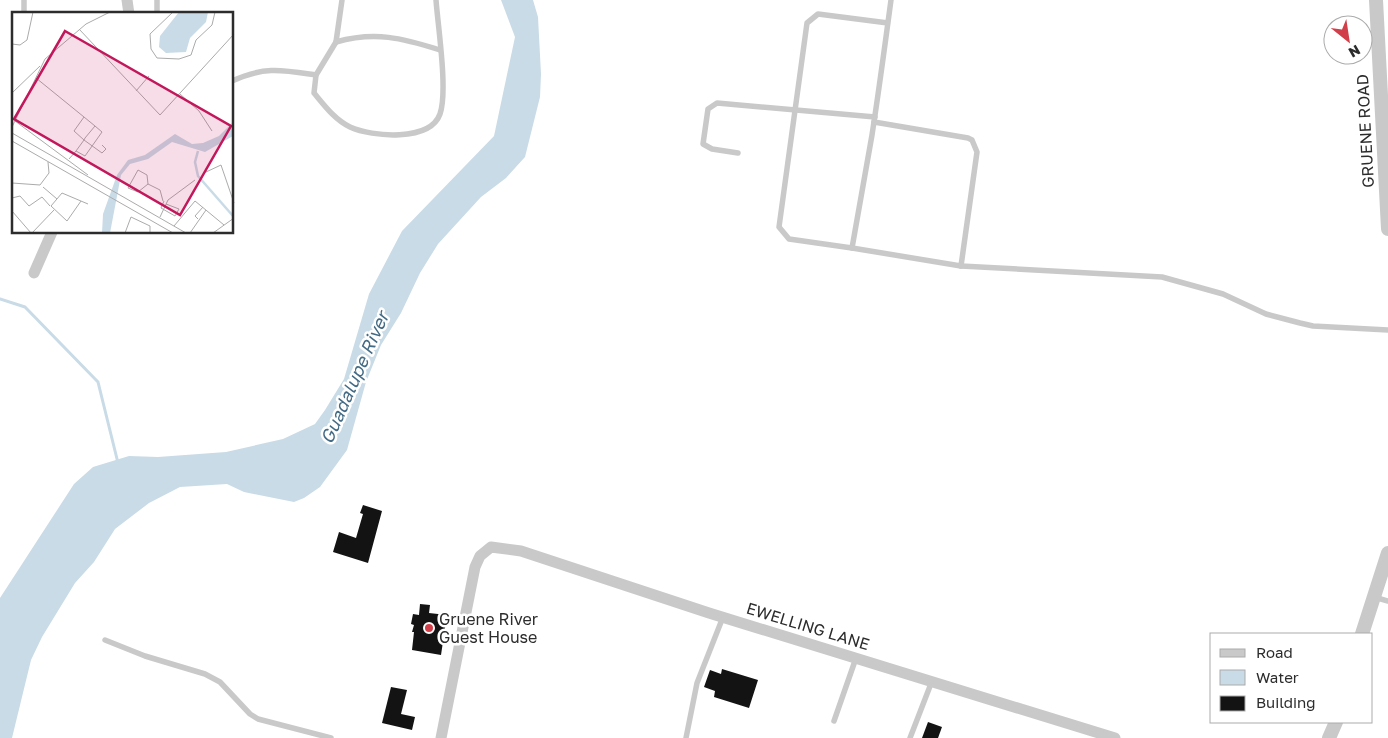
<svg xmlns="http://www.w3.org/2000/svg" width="1388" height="738" font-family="'Golos Text',sans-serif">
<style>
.water{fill:#c9dbe6}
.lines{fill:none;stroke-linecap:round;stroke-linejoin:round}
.stream{stroke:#c9dbe6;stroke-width:3}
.building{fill:#131313}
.service{stroke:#c9c9c9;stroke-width:5.5}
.minor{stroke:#c9c9c9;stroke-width:11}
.tertiary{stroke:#c9c9c9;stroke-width:14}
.poi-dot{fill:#d1404a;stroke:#fff;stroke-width:2}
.labels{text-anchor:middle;stroke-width:5;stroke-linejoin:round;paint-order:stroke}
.street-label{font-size:16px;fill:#2c2c2c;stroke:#fff}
.poi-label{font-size:16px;fill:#2c2c2c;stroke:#fff;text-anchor:start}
.water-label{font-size:18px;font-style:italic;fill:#436b85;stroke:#fff}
.inset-river{fill:none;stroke:#c9dbe6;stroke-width:2.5}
.inset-road{fill:none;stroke:#ababab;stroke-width:1}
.view{fill:#c2185b;fill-opacity:0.15;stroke:#c2185b;stroke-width:2.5}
.inset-edge{fill:none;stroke:#2c2c2c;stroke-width:2.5}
</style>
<rect width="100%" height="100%" fill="#fff"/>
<!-- water -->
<path class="water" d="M 501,0 L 533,0 L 538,17 L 541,74 L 540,97 L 525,157 L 506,178 L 481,197 L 438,244 L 420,273 L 401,313 L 381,345 L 366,382 L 347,450 L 320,487 L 304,498 L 294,502 L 244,492 L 227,484 L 180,487 L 149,503 L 115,529 L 94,562 L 75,583 L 42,637 L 31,660 L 12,738 L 0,738 L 0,598 L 74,484 L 93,467 L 129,456 L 158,457 L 226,452 L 283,439 L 315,424 L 325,410 L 344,379 L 369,294 L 402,231 L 494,136 L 515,37 Z"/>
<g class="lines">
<!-- stream -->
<path class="stream" d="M 0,299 L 25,307 L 98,382 L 118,463"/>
</g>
<!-- building -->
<g class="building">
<path d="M 363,505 L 382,511 L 368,563 L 333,552 L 339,532 L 356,538 L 363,514 L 360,513 Z"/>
<path d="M 420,604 L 430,605 L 429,613 L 447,615 L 441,655 L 412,650 L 414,632 L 412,632 L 414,625 L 411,624 L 413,614 L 419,615 Z"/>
<path d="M 722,669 L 758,680 L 749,708 L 714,697 L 715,691 L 704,687 L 710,670 L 721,674 Z"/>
<path d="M 391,687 L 407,690 L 401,714 L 415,717 L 412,730 L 382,723 Z"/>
<path d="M 928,722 L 942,727 L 938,738 L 922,738 Z"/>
</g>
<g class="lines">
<!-- service -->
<g class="service">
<path d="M 157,0 L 157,14"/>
<path d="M 342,0 L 336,42 L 316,75 L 314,93 C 324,105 335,120 350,127 C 372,137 430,142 440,114 C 448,91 438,27 436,0"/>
<path d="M 24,14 L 24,0"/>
<path d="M 888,23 L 818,14 L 807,23 L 779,227 L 789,239 L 852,248 L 872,135 C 879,90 885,45 891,0"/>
<path d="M 336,42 C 375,31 402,38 440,50"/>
<path d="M 232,81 C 265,66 282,70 316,75"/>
<path d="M 738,153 L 712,149 L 703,144 L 708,109 L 717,103 L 875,117"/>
<path d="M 852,248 L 961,266 L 977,152 L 972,140 L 968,138 L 874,122"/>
<path d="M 961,266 L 1162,277 L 1223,294 L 1266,314 L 1300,323 L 1313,326 L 1388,330"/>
<path d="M 1374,597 L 1388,601"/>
<path d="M 105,640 L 145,656 L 205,674 L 220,682 L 250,714 L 258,719 L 331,738"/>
<path d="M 834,721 L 856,658"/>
<path d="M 686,738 L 697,683 L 723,617"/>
<path d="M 910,738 L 932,681"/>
</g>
<!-- minor -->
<g class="minor">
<path d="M 127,0 L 129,14"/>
<path d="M 34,273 L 52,232"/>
<path d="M 441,738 L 475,567 L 480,556 L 491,547 L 521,551 L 709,613 L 1115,738"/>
</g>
<!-- tertiary -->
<g class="tertiary">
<path d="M 1376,0 L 1388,229"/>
<path d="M 1362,634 L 1388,553"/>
<path d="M 1329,738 L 1336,722"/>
</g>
</g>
<!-- markers -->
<circle class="poi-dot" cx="429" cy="628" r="5"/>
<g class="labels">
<!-- street labels -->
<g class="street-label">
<text transform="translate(1365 131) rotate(-93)" y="6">GRUENE ROAD</text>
<text transform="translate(808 626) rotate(17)" y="6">EWELLING LANE</text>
</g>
<!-- poi labels -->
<g class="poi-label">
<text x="439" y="625">Gruene River<tspan x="439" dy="18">Guest House</tspan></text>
</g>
<!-- water labels -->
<g class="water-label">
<text transform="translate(355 378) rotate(-66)" y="6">Guadalupe River</text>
</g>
</g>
<!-- overview -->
<g transform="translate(12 12)">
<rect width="221" height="221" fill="#fff"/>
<path d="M 167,0 L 196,0 L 194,10 L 178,26 L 174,40 L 154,41 L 147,35 L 148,24 ZM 221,110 L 221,124 L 193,140 L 160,130 L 136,147 L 118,152 L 109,163 L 98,221 L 90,221 L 91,202 L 105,163 L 116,148 L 133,143 L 163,122 L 180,132 L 191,131 L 207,124 Z" fill="#c9dbe6"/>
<path class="inset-river" d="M 186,139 L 183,150 L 186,164 L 221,204"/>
<path class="inset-road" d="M 161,0 L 138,22 L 139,37 L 145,46 L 167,47 L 179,43 L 184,28 L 200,13 L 203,0M 67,17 L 148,103 L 222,22M 0,32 L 8,33 L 15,28 L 21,0M 24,66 L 72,105M 124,79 L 137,64M 0,81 L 28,54M 168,82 L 187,99 L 200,119M 3,109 L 76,163M 0,115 L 33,47 L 74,12 L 98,0M 0,121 L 174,221M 72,128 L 62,119 L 72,105 L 83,114M 72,128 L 90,141 L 94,137 L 90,133M 0,129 L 161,221M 57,147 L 64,139 L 72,128 L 73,126 L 83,114 L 90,120 L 73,144 L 64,139M 194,160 L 209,153 L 222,191M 0,171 L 28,173 L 37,161 L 36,150M 136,172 L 135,163 L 126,158 L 116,176 L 126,180 L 136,172 L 148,178 L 151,189M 31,175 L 45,187M 0,186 L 8,184 L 17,194 L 30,185 L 38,194M 69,189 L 55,209 L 39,194 L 50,181 L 76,192M 152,189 L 149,196 L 163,204 L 167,197 L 154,192M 0,199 L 19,221M 148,205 L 156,188 L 183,168M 186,207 L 183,204 L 191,195M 162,214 L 183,189 L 212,213M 20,221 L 42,198M 113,221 L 119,205 L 138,214 L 138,221M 178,221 L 194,198M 201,221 L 222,206"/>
<path class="view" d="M 53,19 L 219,114 L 168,203 L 2,107 Z"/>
<rect width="221" height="221" class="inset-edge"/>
</g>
<!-- legend -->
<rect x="1210" y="633" width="162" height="90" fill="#ffffff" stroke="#ababab"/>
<rect x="1220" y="649" width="25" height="8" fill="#c9c9c9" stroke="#ababab"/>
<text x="1256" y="658" font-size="15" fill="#2c2c2c">Road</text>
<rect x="1220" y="670" width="25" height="15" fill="#c9dbe6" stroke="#ababab"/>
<text x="1256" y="683" font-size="15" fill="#2c2c2c">Water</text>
<rect x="1220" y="696" width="25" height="15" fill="#131313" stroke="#ababab"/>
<text x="1256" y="708" font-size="15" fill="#2c2c2c">Building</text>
<!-- north arrow -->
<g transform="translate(1348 40) rotate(150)"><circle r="24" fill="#ffffff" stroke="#ababab"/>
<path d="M0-4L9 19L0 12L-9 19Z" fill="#d1404a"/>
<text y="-8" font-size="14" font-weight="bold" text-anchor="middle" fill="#2c2c2c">N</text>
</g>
</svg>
